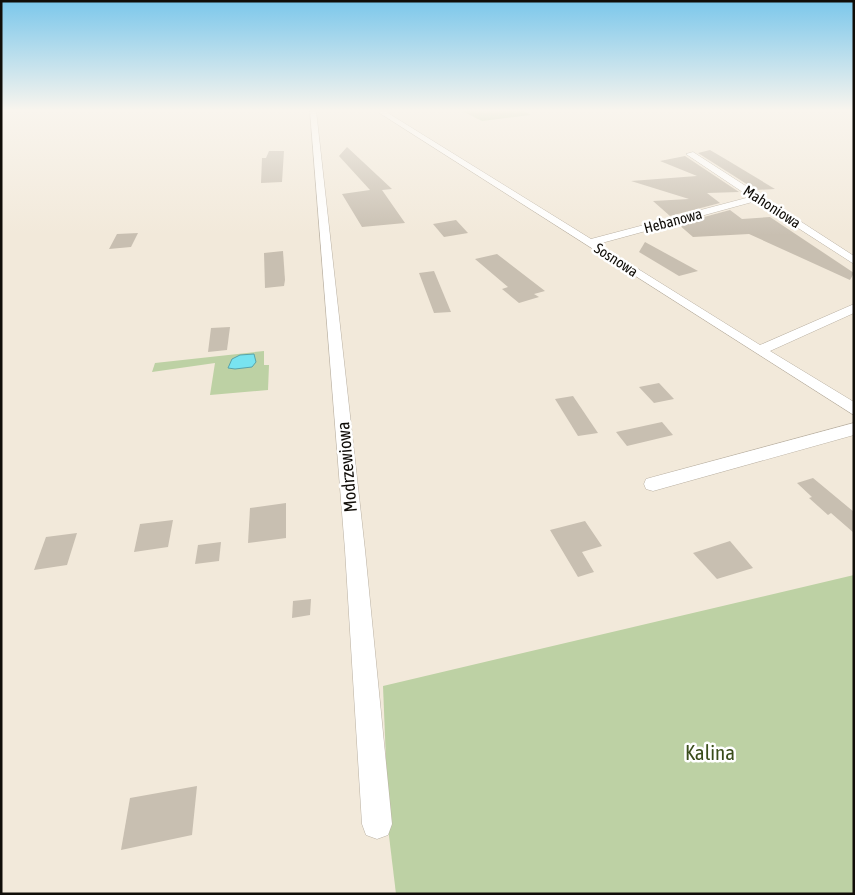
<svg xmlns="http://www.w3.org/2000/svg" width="855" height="895" font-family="'Asap Condensed',sans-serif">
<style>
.green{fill:#bdd1a4}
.water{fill:#78e3f0;stroke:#59a3aa}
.building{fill:#c8bfb1}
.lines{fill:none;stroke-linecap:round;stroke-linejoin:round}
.minor-casing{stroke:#bab1a3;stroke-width:1}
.minor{fill:#fff;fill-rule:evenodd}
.labels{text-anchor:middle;stroke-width:5;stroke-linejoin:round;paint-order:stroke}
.far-street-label{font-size:15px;fill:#100d08;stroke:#fff}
.street-label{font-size:18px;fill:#100d08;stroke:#fff}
.near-park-label{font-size:21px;fill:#394c1a;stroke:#fff}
</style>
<rect width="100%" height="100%" fill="#f2e9da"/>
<!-- green -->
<g class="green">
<path d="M 522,110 L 531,115 L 482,121 L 462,111 Z"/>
<path d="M 264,351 L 264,365 L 269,365 L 268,390 L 210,395 L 215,363 L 152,372 L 155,363 Z"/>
<path d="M 854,575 L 854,894 L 396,894 L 389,836 L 383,686 Z"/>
</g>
<!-- water -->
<path class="water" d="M 254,354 L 256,362 L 252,367 L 235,369 L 228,368 L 232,359 L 240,355 Z"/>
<!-- building -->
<g class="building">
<path d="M 347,147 L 392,189 L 382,190 L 405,223 L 362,227 L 342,194 L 370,190 L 339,156 Z"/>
<path d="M 710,150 L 727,160 L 775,189 L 756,190 L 698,153 Z"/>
<path d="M 269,151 L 284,151 L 282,182 L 261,183 L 262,158 L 266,158 Z"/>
<path d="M 685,156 L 739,192 L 707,193 L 720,203 L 670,216 L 653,201 L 689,199 L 631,181 L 697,176 L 660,161 Z"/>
<path d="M 730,210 L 742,219 L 770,217 L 854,273 L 850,280 L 749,234 L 693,237 L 678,224 Z"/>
<path d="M 456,220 L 468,233 L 444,237 L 433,224 Z"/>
<path d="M 138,233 L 131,247 L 109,249 L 117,234 Z"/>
<path d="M 645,242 L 698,271 L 679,276 L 639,252 Z"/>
<path d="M 283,251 L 285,280 L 284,286 L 265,288 L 264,253 Z"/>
<path d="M 497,254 L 545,291 L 534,294 L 539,297 L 519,303 L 502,289 L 508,287 L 475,259 Z"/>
<path d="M 434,271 L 451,312 L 434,313 L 419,273 Z"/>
<path d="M 230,327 L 227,350 L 208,352 L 211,328 Z"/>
<path d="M 659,383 L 674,399 L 654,403 L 639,387 Z"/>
<path d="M 573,396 L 598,433 L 578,436 L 555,399 Z"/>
<path d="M 662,422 L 673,435 L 627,446 L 616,432 Z"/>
<path d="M 813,478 L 854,512 L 854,533 L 831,513 L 828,515 L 809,498 L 812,497 L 797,483 Z"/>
<path d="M 286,503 L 286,538 L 248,543 L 250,508 Z"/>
<path d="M 173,520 L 168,547 L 134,552 L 140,524 Z"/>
<path d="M 585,521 L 602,546 L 582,552 L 594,572 L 578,577 L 550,530 Z"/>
<path d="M 77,533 L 67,565 L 34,570 L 46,537 Z"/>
<path d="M 730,541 L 753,568 L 717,579 L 693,553 Z"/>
<path d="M 221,542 L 219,561 L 195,564 L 198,545 Z"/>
<path d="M 311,599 L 310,615 L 292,618 L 293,601 Z"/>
<path d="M 197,786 L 192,835 L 121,850 L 130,798 Z"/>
</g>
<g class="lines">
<defs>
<g id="minor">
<path d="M 310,110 L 316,110 L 365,550 L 392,824 L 388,835 L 377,839 L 366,835 L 362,824 L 345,550 Z"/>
<path d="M 375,110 L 383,110 L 591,239 L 750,197 L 686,154 L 693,152 L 854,256 L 854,264 L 756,201 L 598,244 L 760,345 L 854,304 L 854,313 L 770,351 L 854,402 L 854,415 Z"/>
<path d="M 854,423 L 854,435 L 653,491 L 646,489 L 644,484 L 646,479 L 653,477 Z"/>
</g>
</defs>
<!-- minor casing -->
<use href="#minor" class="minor-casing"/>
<!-- minor -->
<use href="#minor" class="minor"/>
</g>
<!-- sky -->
<linearGradient id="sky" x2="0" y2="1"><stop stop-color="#7bc7eb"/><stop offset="0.47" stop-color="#f9f5ee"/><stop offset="1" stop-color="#f9f5ee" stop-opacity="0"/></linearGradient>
<rect width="855" height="235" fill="url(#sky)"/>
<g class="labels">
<!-- far-street labels -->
<g class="far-street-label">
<text transform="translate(772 207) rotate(33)" y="5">Mahoniowa</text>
<text transform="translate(673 221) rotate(-15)" y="5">Hebanowa</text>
<text transform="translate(616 260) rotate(33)" y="5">Sosnowa</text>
</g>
<!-- street labels -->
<g class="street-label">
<text transform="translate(347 467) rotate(-95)" y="6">Modrzewiowa</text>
</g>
<!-- near-park labels -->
<g class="near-park-label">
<text x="710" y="760">Kalina</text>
</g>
</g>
<!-- border -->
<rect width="855" height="895" fill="none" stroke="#100d08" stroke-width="5"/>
</svg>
